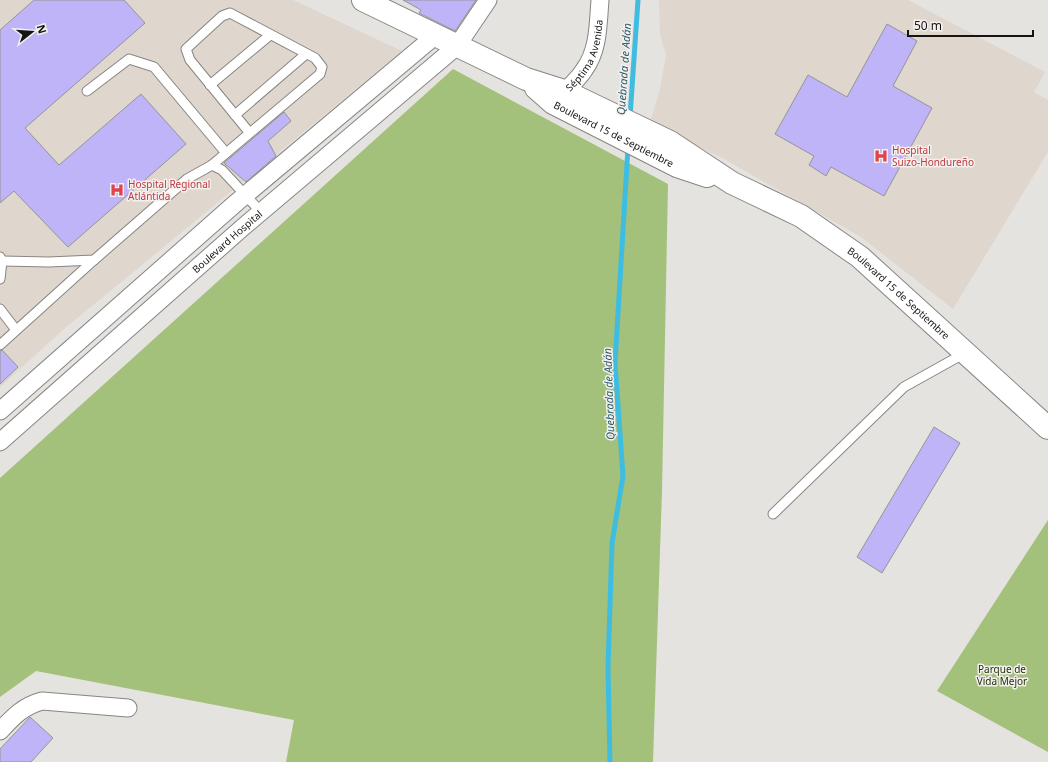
<svg xmlns="http://www.w3.org/2000/svg" width="1048" height="762" font-family="'Noto Sans',sans-serif">
<style>
.built{fill:#dfd6ce}
.green{fill:#a3c17a}
.lines{fill:none;stroke-linecap:round;stroke-linejoin:round}
.stream{stroke:#3fbde1;stroke-width:5}
.building{fill:#bfb4f7;stroke:#959597}
.lane-casing{stroke:#888583;stroke-width:11}
.street-casing{stroke:#888583;stroke-width:19}
.secondary-casing{stroke:#888583;stroke-width:24}
.lane{stroke:#fff;stroke-width:9}
.street{stroke:#fff;stroke-width:17}
.secondary{stroke:#fff;stroke-width:22}
.labels{text-anchor:middle;stroke-width:3;stroke-linejoin:round;paint-order:stroke}
.street-label{font-size:10px;fill:#151413;stroke:#f3f0ee}
.health-label{font-size:10px;fill:#be3a42;stroke:#f3f0ee;text-anchor:start}
.park-label{font-size:10px;fill:#22300c;stroke:#f3f0ee}
.water-label{font-size:11px;font-style:italic;fill:#2a5c6c;stroke:#f3f0ee}
</style>
<rect width="100%" height="100%" fill="#e5e3e0"/>
<!-- built -->
<g class="built">
<path d="M 0,0 L 293,0 L 402,51 L 64,329 L 0,387 Z"/>
<path d="M 659,0 L 908,0 L 1045,72 L 1034,92 L 1048,100 L 1048,152 L 953,309 L 861,237 L 724,159 L 650,123 L 660,89 L 666,55 L 660,34 Z"/>
</g>
<!-- green -->
<g class="green">
<path d="M 453,69 L 668,184 L 662,491 L 653,762 L 286,762 L 294,720 L 36,671 L 0,697 L 0,478 Z"/>
<path d="M 1048,520 L 1048,752 L 937,691 Z"/>
</g>
<g class="lines">
<!-- stream -->
<g class="stream">
<path d="M 630,117 L 638,0"/>
<path d="M 610,762 L 608,667 L 612,543 L 623,476 L 615,363 L 628,147"/>
</g>
</g>
<!-- building -->
<g class="building">
<path d="M 34,0 L 124,0 L 145,23 L 25,128 L 59,165 L 141,94 L 186,144 L 68,247 L 14,191 L 0,203 L 0,30 Z"/>
<path d="M 403,0 L 476,0 L 455,31 L 419,13 L 421,10 Z"/>
<path d="M 887,24 L 917,41 L 893,86 L 932,108 L 884,196 L 831,167 L 826,176 L 809,165 L 814,156 L 775,134 L 808,75 L 847,97 Z"/>
<path d="M 284,112 L 291,121 L 268,141 L 276,156 L 246,182 L 224,163 Z"/>
<path d="M 2,350 L 18,367 L 0,384 L 0,351 Z"/>
<path d="M 934,427 L 960,443 L 882,573 L 857,557 Z"/>
<path d="M 30,717 L 53,738 L 31,762 L 0,762 L 0,749 Z"/>
</g>
<g class="lines">
<defs>
<g id="lane">
<path d="M 210,85 L 270,35"/>
<path d="M 87,91 L 129,59 L 154,67 L 226,153"/>
<path d="M 235,115 L 306,54"/>
<path d="M 212,165 L 320,74 L 322,67 L 315,58 L 230,13 L 222,16 L 186,49 L 190,60 L 249,132"/>
<path d="M 2,261 L 49,262 L 94,260 L 187,179 L 212,165 L 222,170 L 261,212"/>
<path d="M 0,279 L 2,261 L 0,257"/>
<path d="M 0,309 L 16,330"/>
<path d="M 0,345 L 94,260"/>
<path d="M 773,514 L 904,387 L 965,353"/>
</g>
<g id="street">
<path id="s1" d="M 556,100 C 566,90 577,81 584,70 C 599,50 598,23 600,0"/>
<path d="M 0,411 L 237,202 L 436,35"/>
<path id="s2" d="M 0,442 L 242,228 L 457,46 L 488,0"/>
<path d="M 0,731 C 13,717 23,706 42,701 L 128,708"/>
</g>
<g id="secondary">
<path id="s3" d="M 363,0 L 526,79 L 564,91 L 670,142 L 732,183 L 801,216 L 860,257 L 1048,428"/>
<path id="s4" d="M 536,88 L 553,103 L 677,166 L 707,176"/>
</g>
</defs>
<!-- lane casing -->
<use href="#lane" class="lane-casing"/>
<!-- street casing -->
<use href="#street" class="street-casing"/>
<!-- secondary casing -->
<use href="#secondary" class="secondary-casing"/>
<!-- lane -->
<use href="#lane" class="lane"/>
<!-- street -->
<use href="#street" class="street"/>
<!-- secondary -->
<use href="#secondary" class="secondary"/>
</g>
<!-- icons -->
<defs>
<symbol id="hospital-bare" viewBox="-9 -9 18 18"><path d="M-5-5h3v3.5h4V-5h3V5h-3V1.5h-4V5h-3Z" fill="#e0444e" stroke="#f3f0ee" stroke-width="2.5" paint-order="stroke"/></symbol>
</defs>
<g fill-rule="evenodd">
<use href="#hospital-bare" x="871" y="146" width="20" height="20"/>
<use href="#hospital-bare" x="107" y="180" width="20" height="20"/>
</g>
<g class="labels">
<!-- street labels -->
<g class="street-label">
<text dy="4" stroke="none"><textPath href="#s1" startOffset="55">Séptima Avenida</textPath></text>
<text dy="4" stroke="none"><textPath href="#s4" startOffset="91">Boulevard 15 de Septiembre</textPath></text>
<text dy="4" stroke="none"><textPath href="#s2" startOffset="303">Boulevard Hospital</textPath></text>
<text dy="4" stroke="none"><textPath href="#s3" startOffset="614">Boulevard 15 de Septiembre</textPath></text>
</g>
<!-- health labels -->
<g class="health-label">
<text x="892" y="154">Hospital<tspan x="892" dy="12">Suizo-Hondureño</tspan></text>
<text x="128" y="188">Hospital Regional<tspan x="128" dy="12">Atlántida</tspan></text>
</g>
<!-- park labels -->
<g class="park-label">
<text x="1002" y="673">Parque de<tspan x="1002" dy="12">Vida Mejor</tspan></text>
</g>
<!-- water labels -->
<g class="water-label">
<text transform="translate(624 69) rotate(-86)" y="4">Quebrada de Adán</text>
<text transform="translate(609 394) rotate(-92)" y="4">Quebrada de Adán</text>
</g>
</g>
<!-- north arrow -->
<g transform="translate(32 32) rotate(73)" stroke="#f3f0ee" stroke-width="3" paint-order="stroke">
<path d="M0-3L7 15L0 10L-7 15Z" fill="#151413"/>
<text y="-6" font-size="11" font-weight="bold" text-anchor="middle" fill="#151413">N</text>
</g>
<!-- scale -->
<path d="M908 30v6h125v-6" fill="none" stroke="#151413" stroke-width="2"/>
<text x="914" y="30" font-size="12" fill="#151413" stroke="#f3f0ee" stroke-width="3" paint-order="stroke">50 m</text>
</svg>
